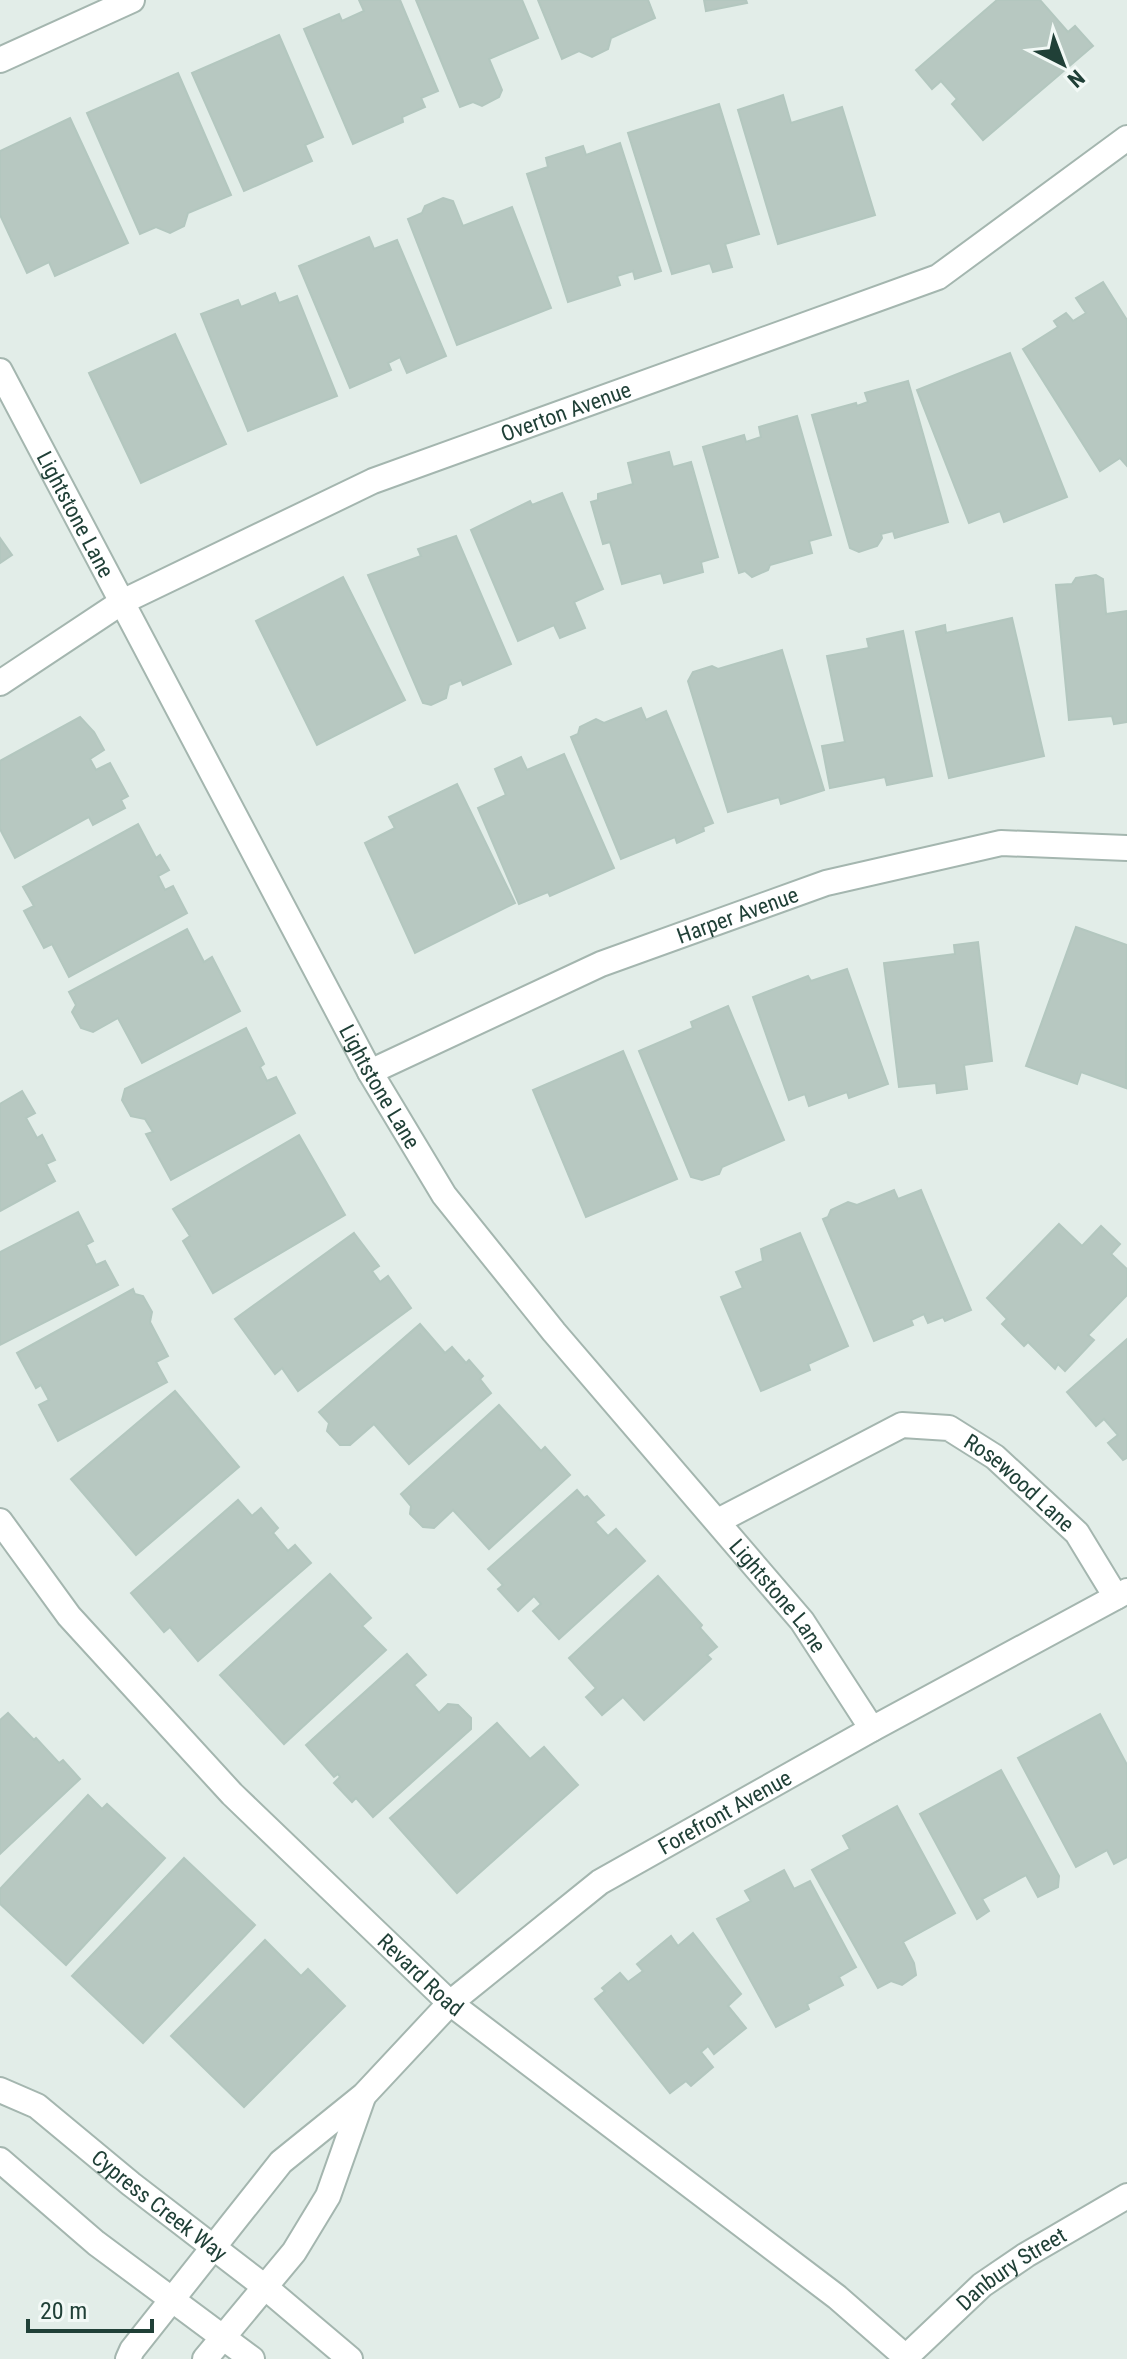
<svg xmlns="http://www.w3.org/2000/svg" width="1127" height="2359" font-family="'Roboto Condensed',sans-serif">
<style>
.building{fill:#b7c8c1;stroke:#b3c7bf;stroke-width:2}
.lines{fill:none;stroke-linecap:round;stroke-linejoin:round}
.minor-casing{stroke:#a4b6af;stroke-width:28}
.minor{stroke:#fff;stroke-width:24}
.labels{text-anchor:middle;stroke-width:6;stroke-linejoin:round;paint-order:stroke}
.street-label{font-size:22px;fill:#204037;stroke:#f2f9f6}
</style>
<rect width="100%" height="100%" fill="#e2ede8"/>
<!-- building -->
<g class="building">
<path d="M 359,0 L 400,0 L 438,91 L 421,98 L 425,107 L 402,117 L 403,122 L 353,144 L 304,29 L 339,14 L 342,21 L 364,11 Z"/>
<path d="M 416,0 L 522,0 L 538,38 L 489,59 L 502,90 L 499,97 L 482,106 L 473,102 L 460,107 Z"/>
<path d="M 538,0 L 648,0 L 655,18 L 611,38 L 608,49 L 592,57 L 579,51 L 562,59 Z"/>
<path d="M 704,0 L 746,0 L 747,3 L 706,11 Z"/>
<path d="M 997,0 L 1040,0 L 1068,32 L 1075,26 L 1093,46 L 983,140 L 952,104 L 957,99 L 941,81 L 932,89 L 916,70 Z"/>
<path d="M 279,35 L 323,137 L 305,145 L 312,161 L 244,191 L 192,73 Z"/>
<path d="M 178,73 L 231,195 L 188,213 L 184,226 L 170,233 L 156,227 L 140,234 L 87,113 Z"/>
<path d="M 783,95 L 791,123 L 842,107 L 875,215 L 778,244 L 738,110 Z"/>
<path d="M 719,104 L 759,234 L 725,244 L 732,267 L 713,272 L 710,263 L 672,274 L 628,133 Z"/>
<path d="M 70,118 L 128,243 L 55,276 L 49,262 L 27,273 L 0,215 L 0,151 Z"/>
<path d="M 620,143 L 661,271 L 635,279 L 633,271 L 617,276 L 620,285 L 568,302 L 527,174 L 548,167 L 546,158 L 583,146 L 586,155 Z"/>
<path d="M 443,198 L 453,201 L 463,226 L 512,207 L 551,308 L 457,345 L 408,219 L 422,213 L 425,206 Z"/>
<path d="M 369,237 L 374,249 L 397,240 L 446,356 L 407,373 L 400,357 L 388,363 L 391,370 L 350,388 L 299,266 Z"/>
<path d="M 1103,282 L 1127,320 L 1127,466 L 1120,458 L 1100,471 L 1023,349 L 1058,327 L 1054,321 L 1066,313 L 1073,321 L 1086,313 L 1076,298 Z"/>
<path d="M 275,293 L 279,303 L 297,296 L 337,396 L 248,431 L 201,314 L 238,300 L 241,307 Z"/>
<path d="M 175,334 L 226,444 L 141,483 L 89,373 Z"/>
<path d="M 1010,353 L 1067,497 L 1004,522 L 1000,511 L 969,523 L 917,390 Z"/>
<path d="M 908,381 L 948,522 L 895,538 L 893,531 L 881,534 L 882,538 L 877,546 L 859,552 L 850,548 L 812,415 L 856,403 L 857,406 L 868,402 L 865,393 Z"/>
<path d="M 797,416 L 831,535 L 809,541 L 812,553 L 770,565 L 768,570 L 752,577 L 745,571 L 739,573 L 703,447 L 744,435 L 746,442 L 761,437 L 759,427 Z"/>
<path d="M 669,452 L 673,467 L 691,462 L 718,557 L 701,562 L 703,572 L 664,583 L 661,573 L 622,584 L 610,542 L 603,544 L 591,502 L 598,500 L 598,494 L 633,484 L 628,463 Z"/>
<path d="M 562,493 L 603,589 L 574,602 L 585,628 L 560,638 L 554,625 L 518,641 L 471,530 L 530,501 L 532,505 Z"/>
<path d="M 456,536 L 511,664 L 463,685 L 461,680 L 449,685 L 446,698 L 431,705 L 423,703 L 368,575 L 421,556 L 418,549 Z"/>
<path d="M 0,538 L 12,555 L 0,563 Z"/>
<path d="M 1096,575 L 1103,579 L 1106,614 L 1127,611 L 1127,722 L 1114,724 L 1112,716 L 1069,720 L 1056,585 L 1072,584 L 1076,578 Z"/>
<path d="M 343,577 L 405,700 L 317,745 L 256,621 Z"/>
<path d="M 1012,618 L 1044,756 L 949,778 L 916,632 L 945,625 L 946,633 Z"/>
<path d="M 903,631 L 932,776 L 887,785 L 885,777 L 830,788 L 822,746 L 845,742 L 827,656 L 869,648 L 867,639 Z"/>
<path d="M 782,650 L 824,790 L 781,804 L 779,797 L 728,812 L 688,681 L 693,672 L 712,666 L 718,669 Z"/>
<path d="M 641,708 L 646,720 L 666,711 L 713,823 L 703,827 L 704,831 L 677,843 L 675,837 L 621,859 L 571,737 L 578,734 L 580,727 L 596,719 L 604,723 Z"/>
<path d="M 80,717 L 94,732 L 104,750 L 90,759 L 96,770 L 110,763 L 128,796 L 121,800 L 125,808 L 93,825 L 89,817 L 15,858 L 0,829 L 0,761 Z"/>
<path d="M 564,754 L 614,868 L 550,896 L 548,892 L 519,904 L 478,808 L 506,795 L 495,769 L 521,757 L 527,770 Z"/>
<path d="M 457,784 L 515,903 L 415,953 L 365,843 L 395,828 L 389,817 Z"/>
<path d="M 138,824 L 156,858 L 160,855 L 169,870 L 158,876 L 165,890 L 173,886 L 187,913 L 69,977 L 52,944 L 44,948 L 24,911 L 34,906 L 23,887 Z"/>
<path d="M 1076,927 L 1127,945 L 1126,1088 L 1081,1072 L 1077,1084 L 1026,1066 Z"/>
<path d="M 187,929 L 204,962 L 212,957 L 240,1011 L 142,1063 L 118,1018 L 93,1032 L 81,1028 L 72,1012 L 76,1005 L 69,992 Z"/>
<path d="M 978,942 L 992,1061 L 964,1065 L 967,1089 L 937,1093 L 936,1083 L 899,1087 L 884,963 L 955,954 L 954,945 Z"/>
<path d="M 847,969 L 888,1084 L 849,1098 L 847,1092 L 809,1106 L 805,1094 L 789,1100 L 753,997 L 808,976 L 811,981 Z"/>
<path d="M 728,1006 L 784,1140 L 722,1167 L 719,1174 L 702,1180 L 691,1177 L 639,1051 L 693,1028 L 691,1022 Z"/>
<path d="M 246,1028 L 264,1064 L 260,1067 L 267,1081 L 276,1077 L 295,1113 L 171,1180 L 146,1134 L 153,1132 L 145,1119 L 131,1116 L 122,1100 L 125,1089 Z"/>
<path d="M 623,1051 L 677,1179 L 586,1217 L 533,1090 Z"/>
<path d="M 22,1091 L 35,1113 L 26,1118 L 37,1138 L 42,1135 L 55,1160 L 46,1164 L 55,1181 L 0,1211 L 0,1104 Z"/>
<path d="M 299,1135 L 345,1215 L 213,1293 L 183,1241 L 190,1236 L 173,1209 Z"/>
<path d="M 894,1190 L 898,1199 L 921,1190 L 971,1310 L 945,1321 L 943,1317 L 928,1323 L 924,1314 L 911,1320 L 913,1325 L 874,1341 L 823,1219 L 828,1217 L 831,1210 L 848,1202 L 857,1205 Z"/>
<path d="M 78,1212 L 93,1241 L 86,1245 L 96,1265 L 105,1261 L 118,1285 L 0,1345 L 0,1252 Z"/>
<path d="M 1059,1224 L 1082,1246 L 1101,1226 L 1120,1244 L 1111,1254 L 1127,1269 L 1127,1295 L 1088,1335 L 1094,1340 L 1065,1371 L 1058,1364 L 1055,1369 L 1028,1342 L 1024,1346 L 1002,1324 L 1007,1319 L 987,1298 Z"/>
<path d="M 354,1233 L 379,1266 L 372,1271 L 380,1282 L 388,1276 L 411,1308 L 298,1391 L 282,1368 L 275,1374 L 235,1319 Z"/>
<path d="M 800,1233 L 848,1346 L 808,1364 L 810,1370 L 761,1391 L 721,1297 L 743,1288 L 736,1272 L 763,1261 L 761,1249 Z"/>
<path d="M 133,1289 L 135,1294 L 143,1296 L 152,1312 L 150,1322 L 168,1356 L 156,1362 L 167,1382 L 58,1441 L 39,1405 L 49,1400 L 41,1385 L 36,1388 L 17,1353 Z"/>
<path d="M 420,1324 L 445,1353 L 452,1347 L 466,1363 L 469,1360 L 483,1376 L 480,1379 L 491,1393 L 409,1464 L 374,1424 L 350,1445 L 340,1445 L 327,1431 L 329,1423 L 319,1412 Z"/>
<path d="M 1127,1339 L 1127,1458 L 1123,1460 L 1108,1443 L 1118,1435 L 1104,1419 L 1096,1426 L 1067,1392 Z"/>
<path d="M 175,1391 L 239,1467 L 136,1555 L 71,1479 Z"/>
<path d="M 499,1405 L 541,1451 L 545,1447 L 570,1475 L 489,1549 L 453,1510 L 434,1528 L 423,1527 L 410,1514 L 411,1506 L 401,1494 Z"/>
<path d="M 577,1490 L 584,1498 L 587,1496 L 604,1515 L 595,1522 L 608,1536 L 616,1529 L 645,1561 L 559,1639 L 533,1611 L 541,1604 L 534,1596 L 518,1611 L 498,1589 L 503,1585 L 488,1569 Z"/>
<path d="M 238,1500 L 252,1516 L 261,1508 L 278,1528 L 273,1533 L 288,1551 L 295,1545 L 311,1563 L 198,1661 L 170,1627 L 164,1632 L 131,1593 Z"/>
<path d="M 330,1574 L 371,1618 L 362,1626 L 386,1650 L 284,1744 L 220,1675 Z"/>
<path d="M 658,1576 L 702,1625 L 700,1628 L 717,1647 L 707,1655 L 711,1659 L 644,1720 L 623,1697 L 602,1715 L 586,1697 L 596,1688 L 569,1658 Z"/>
<path d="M 407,1654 L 426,1675 L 414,1685 L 439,1713 L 448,1704 L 458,1705 L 471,1718 L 471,1729 L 373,1817 L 356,1798 L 352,1802 L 334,1783 L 340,1777 L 338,1774 L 334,1777 L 306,1745 Z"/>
<path d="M 8,1713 L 34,1740 L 36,1738 L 59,1763 L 63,1760 L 80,1779 L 0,1854 L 0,1720 Z"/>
<path d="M 1100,1714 L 1127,1765 L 1127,1857 L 1114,1864 L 1107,1850 L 1076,1867 L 1018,1758 Z"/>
<path d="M 497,1723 L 530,1759 L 544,1747 L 578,1785 L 457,1893 L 390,1818 Z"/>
<path d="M 1001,1770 L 1059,1876 L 1058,1887 L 1038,1897 L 1026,1875 L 982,1899 L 989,1911 L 977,1919 L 920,1814 Z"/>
<path d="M 88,1795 L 102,1809 L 107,1804 L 165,1858 L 66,1965 L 0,1904 L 0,1889 Z"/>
<path d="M 897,1806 L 955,1913 L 903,1942 L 914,1963 L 916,1975 L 902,1985 L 891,1981 L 878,1988 L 812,1870 L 850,1849 L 843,1836 Z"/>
<path d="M 184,1858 L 255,1925 L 143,2043 L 72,1976 Z"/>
<path d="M 784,1870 L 794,1889 L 810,1881 L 856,1967 L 839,1977 L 843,1985 L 807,2004 L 809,2009 L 776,2027 L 717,1919 L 751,1901 L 745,1891 Z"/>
<path d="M 693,1933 L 741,1994 L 728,2006 L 746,2028 L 714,2054 L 708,2046 L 701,2052 L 713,2067 L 691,2086 L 686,2081 L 670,2093 L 595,1999 L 605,1991 L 602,1988 L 620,1973 L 628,1982 L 643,1971 L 637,1964 L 671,1936 L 678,1946 Z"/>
<path d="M 265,1940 L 301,1976 L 308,1969 L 345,2006 L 244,2107 L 171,2036 Z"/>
</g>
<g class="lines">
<defs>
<g id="minor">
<path d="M 0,60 L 132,0"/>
<path id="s1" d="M 0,371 L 370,1072 L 444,1195 L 554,1332 L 802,1621 L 872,1729"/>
<path id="s2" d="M 0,683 L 122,602 L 373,481 L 938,277 L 1127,138"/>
<path id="s3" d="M 370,1072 L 601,964 L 826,883 L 1001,843 L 1127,848"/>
<path id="s4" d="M 0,1521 L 69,1616 L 232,1794 L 450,2003 L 837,2297 L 908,2359"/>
<path id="s5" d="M 718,1521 L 902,1425 L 949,1428 L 995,1457 L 1077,1533 L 1116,1597"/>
<path id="s6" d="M 0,2090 L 37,2106 L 131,2184 L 265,2287 L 350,2359"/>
<path d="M 0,2160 L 96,2243 L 252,2359"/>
<path id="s7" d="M 906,2357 L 982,2285 L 1026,2255 L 1127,2196"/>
<path id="s8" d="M 128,2359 L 132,2350 L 281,2162 L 364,2095 L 450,2003 L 600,1882 L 872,1729 L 1127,1591"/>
<path d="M 205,2359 L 294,2252 L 328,2196 L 363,2097"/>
</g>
</defs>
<!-- minor casing -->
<use href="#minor" class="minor-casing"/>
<!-- minor -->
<use href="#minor" class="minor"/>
</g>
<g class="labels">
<!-- street labels -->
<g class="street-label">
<text dy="8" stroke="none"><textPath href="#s2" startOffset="630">Overton Avenue</textPath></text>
<text dy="8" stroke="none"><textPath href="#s1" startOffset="162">Lightstone Lane</textPath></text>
<text dy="8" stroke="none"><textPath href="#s3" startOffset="400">Harper Avenue</textPath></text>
<text dy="8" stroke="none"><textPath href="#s1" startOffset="810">Lightstone Lane</textPath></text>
<text dy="8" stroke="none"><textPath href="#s5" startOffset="344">Rosewood Lane</textPath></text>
<text dy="8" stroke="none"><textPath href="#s1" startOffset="1458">Lightstone Lane</textPath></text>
<text dy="8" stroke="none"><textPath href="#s8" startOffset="818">Forefront Avenue</textPath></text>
<text dy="8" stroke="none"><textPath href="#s4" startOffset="620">Revard Road</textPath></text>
<text dy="8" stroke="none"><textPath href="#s6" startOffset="198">Cypress Creek Way</textPath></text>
<text dy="8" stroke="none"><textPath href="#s7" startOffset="138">Danbury Street</textPath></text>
</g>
</g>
<!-- north arrow -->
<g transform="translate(1063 64) rotate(138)" stroke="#f2f9f6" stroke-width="6" paint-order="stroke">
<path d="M0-6L14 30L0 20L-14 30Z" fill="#204037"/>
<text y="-12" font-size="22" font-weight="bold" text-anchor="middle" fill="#204037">N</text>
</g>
<!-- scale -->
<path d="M28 2319v12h124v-12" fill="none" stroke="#204037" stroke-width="4"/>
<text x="40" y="2319" font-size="24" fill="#204037" stroke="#f2f9f6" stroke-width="6" paint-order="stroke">20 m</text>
</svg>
